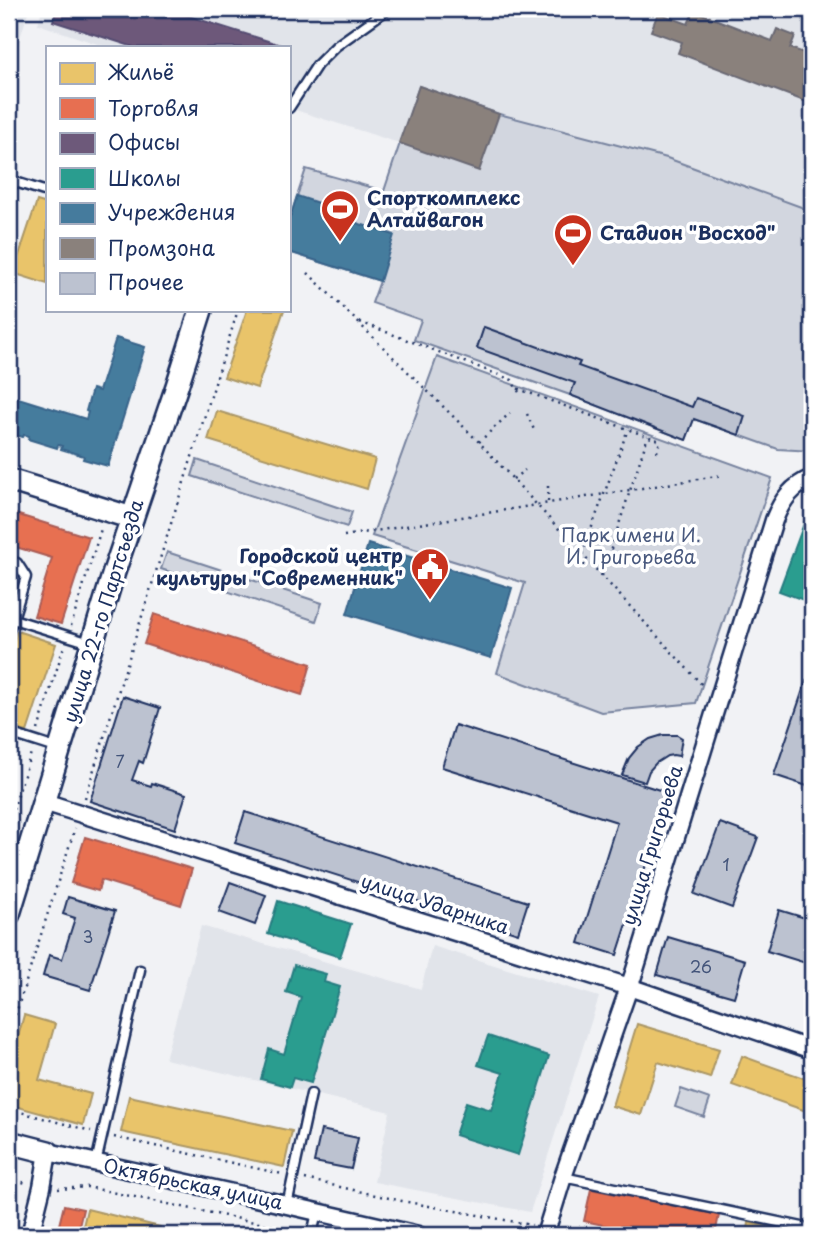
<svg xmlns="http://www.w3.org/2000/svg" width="821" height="1244" font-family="'Playpen Sans',sans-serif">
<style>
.built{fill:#e1e4ea}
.green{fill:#d2d6df;stroke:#76829e;stroke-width:2}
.homes{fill:#e9c46a;stroke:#ab9766;stroke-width:2}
.shops{fill:#e76f51;stroke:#aa5c55;stroke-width:2}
.offices{fill:#6d597a;stroke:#544c72;stroke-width:2}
.schools{fill:#2a9d8f;stroke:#267c80;stroke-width:2}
.public{fill:#457b9d;stroke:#38648a;stroke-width:2}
.industry{fill:#8a817c;stroke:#696873;stroke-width:2}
.building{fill:#bcc2d0;stroke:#1b2f5e;stroke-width:2}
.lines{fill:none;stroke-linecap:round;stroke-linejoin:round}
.lane-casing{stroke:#1b2f5e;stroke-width:13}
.street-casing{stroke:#1b2f5e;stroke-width:21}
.secondary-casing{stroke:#1b2f5e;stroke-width:26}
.path{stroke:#1b2f5e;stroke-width:2.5;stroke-dasharray:2 5;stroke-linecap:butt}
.lane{stroke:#fff;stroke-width:8}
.street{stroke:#fff;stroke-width:16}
.secondary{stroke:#fff;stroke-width:21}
.labels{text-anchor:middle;stroke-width:7;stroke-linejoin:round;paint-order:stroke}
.number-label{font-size:16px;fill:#43547a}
.poi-label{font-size:19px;font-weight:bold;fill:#1b2f5e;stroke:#fff;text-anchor:start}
.park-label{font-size:19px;fill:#49597e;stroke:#fff}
.street-label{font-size:19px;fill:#1b2f5e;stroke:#fff}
</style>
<rect width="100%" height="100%" fill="#f1f2f5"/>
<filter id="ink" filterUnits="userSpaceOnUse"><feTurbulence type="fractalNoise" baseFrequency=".0143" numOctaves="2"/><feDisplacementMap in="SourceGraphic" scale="14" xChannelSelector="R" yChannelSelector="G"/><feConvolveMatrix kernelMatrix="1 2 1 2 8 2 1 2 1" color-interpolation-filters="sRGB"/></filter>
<g filter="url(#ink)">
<!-- built -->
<g class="built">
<path d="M 9,9 L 29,9 L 9,74 Z"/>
<path d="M 42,9 L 812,9 L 812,211 L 667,158 L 499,114 L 419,87 L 399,143 L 289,108 L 289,47 L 106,47 L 38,24 Z"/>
<path d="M 201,926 L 421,989 L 432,946 L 599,997 L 530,1212 L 374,1182 L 390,1112 L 165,1059 Z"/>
</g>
<!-- green -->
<g class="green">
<path d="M 419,86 L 499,114 L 667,158 L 812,211 L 812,451 L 778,449 L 694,419 L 686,440 L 570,395 L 414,340 L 421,320 L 372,303 L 380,281 L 289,252 L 289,221 L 306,169 L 384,191 Z"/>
<path d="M 437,357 L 772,478 L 696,703 L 601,712 L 497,673 L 525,583 L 372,536 Z"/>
<path d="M 197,460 L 352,512 L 347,527 L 192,476 Z"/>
<path d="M 167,552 L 322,603 L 316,621 L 161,569 Z"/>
<path d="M 681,1089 L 710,1099 L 704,1117 L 675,1107 Z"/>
</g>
<!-- homes -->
<g class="homes">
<path d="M 37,201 L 47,204 L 47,284 L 13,273 Z"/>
<path d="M 247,310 L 284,310 L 257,388 L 224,377 Z"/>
<path d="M 217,411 L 375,459 L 367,489 L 208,440 Z"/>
<path d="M 17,631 L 56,644 L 27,732 L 9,727 L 9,656 Z"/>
<path d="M 24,1015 L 55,1024 L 39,1080 L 91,1094 L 83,1125 L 11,1105 L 9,1101 L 9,1069 Z"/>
<path d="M 637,1024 L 719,1049 L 710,1078 L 658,1062 L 641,1115 L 612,1106 Z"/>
<path d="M 742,1056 L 812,1081 L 812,1113 L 732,1085 Z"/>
<path d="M 129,1096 L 292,1131 L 284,1167 L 121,1132 Z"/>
<path d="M 87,1209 L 160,1227 L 158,1235 L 81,1235 Z"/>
<path d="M 749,1223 L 810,1235 L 747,1235 Z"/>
</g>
<!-- shops -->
<g class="shops">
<path d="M 9,512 L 89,537 L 61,624 L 34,616 L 52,558 L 9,545 Z"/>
<path d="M 154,614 L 311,664 L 302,695 L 144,644 Z"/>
<path d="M 85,837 L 192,869 L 181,905 L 101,880 L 98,891 L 71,883 Z"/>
<path d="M 591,1189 L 719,1215 L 715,1235 L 652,1235 L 584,1221 Z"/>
<path d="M 9,1195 L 13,1196 L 15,1226 L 9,1231 Z"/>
<path d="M 64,1205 L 83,1209 L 77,1235 L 67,1235 L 57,1233 Z"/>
</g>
<!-- offices -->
<path class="offices" d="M 57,9 L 166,9 L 287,47 L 134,47 L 53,21 Z"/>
<!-- schools -->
<g class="schools">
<path d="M 812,502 L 812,603 L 779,591 Z"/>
<path d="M 278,901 L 351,924 L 340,957 L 268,934 Z"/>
<path d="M 294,965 L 326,974 L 324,982 L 340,987 L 311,1083 L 293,1078 L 290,1087 L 261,1079 L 269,1049 L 284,1054 L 301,997 L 286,992 Z"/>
<path d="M 488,1036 L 549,1056 L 518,1155 L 455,1135 L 466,1102 L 491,1110 L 503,1073 L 478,1065 Z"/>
</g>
<!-- public -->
<g class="public">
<path d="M 297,196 L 321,204 L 319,211 L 394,235 L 380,281 L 289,252 L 289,221 Z"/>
<path d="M 116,338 L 145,347 L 108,466 L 83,459 L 84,456 L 61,449 L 62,446 L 58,445 L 57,448 L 28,439 L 29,436 L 24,435 L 23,437 L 9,433 L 9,395 L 86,419 L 88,412 L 86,411 L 92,389 L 99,391 Z"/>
<path d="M 368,544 L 512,588 L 491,658 L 347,614 Z"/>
</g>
<!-- industry -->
<g class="industry">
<path d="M 694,11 L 772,41 L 777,29 L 795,36 L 790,48 L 812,56 L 812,104 L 678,53 L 682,42 L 651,31 L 658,13 L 688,24 Z"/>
<path d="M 419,86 L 499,114 L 479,171 L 399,143 Z"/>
</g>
<!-- building -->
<g class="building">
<path d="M 484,327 L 580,362 L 578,366 L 692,407 L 696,398 L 745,416 L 739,435 L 694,419 L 686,440 L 570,395 L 575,383 L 477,348 Z"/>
<path d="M 806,681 L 812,684 L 812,771 L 807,786 L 774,775 Z"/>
<path d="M 123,696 L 160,708 L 143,763 L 139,761 L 132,780 L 151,786 L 152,783 L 186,794 L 175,829 L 90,801 Z"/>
<path d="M 455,725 L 669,793 L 617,955 L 579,943 L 617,822 L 442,767 Z"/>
<path d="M 663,735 L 677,735 L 682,738 L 679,756 L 673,755 L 667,756 L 656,763 L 649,771 L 645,782 L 622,775 L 629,758 L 638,747 L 650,739 Z"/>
<path d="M 245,812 L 528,902 L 518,933 L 235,843 Z"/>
<path d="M 720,823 L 758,837 L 732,908 L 694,894 Z"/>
<path d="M 230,882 L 266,895 L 255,925 L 219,912 Z"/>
<path d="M 68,897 L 115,911 L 90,990 L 43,976 L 49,955 L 62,959 L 75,918 L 63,914 Z"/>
<path d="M 779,910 L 812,920 L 812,965 L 767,951 Z"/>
<path d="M 668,937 L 745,960 L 734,997 L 657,975 Z"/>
<path d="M 321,1130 L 358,1138 L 351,1169 L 314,1162 Z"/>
</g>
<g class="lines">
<defs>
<g id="lane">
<path d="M 289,108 L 317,65 L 336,46 L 388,9"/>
<path d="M 9,180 L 47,192"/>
<path d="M 9,560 L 17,563 L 26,577 L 9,631"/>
<path d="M 13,619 L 90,643"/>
<path d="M 9,733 L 59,749"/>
<path d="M 9,847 L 25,852"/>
<path d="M 96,1163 L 140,970"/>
<path d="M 563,1177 L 812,1229"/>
<path d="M 287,1205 L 311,1094"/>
<path d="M 312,1235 L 317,1212"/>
</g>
<g id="street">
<path d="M 44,802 L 629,987 L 812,1050"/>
<path d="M 30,1235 L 42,1187 L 48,1152 L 287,1205 L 418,1235"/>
<path d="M 545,1235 L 563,1177 L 634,973 L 774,520 C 782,500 792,486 812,478"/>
</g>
<g id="secondary">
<path d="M 9,480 L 132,518"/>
<path d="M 9,914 L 114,572 L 177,386 L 201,310"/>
<path d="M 9,1142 L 48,1152"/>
</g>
</defs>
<!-- lane casing -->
<use href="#lane" class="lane-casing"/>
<!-- street casing -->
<use href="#street" class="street-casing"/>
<!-- secondary casing -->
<use href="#secondary" class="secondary-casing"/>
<!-- path -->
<g class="path">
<path d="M 289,153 L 291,146"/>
<path d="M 308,273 L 479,442 L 704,687"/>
<path d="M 360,322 L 512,380 L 516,388"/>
<path d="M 519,392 L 516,388 L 660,441 L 657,452"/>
<path d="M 527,414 L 535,432"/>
<path d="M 479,442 L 510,413"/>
<path d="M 513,479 L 525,470"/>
<path d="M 548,502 L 548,481"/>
<path d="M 344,536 L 723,475"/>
<path d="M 582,554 L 628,429"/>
<path d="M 602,576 L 648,436"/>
<path d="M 71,626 L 101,529"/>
<path d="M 38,730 L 64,646"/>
<path d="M 85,798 L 238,310"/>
<path d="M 9,823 L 31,753"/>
<path d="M 9,1035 L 75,828"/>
<path d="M 9,1109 L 91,1131"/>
<path d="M 114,1137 L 282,1174"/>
<path d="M 9,1178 L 26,1183"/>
<path d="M 305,1179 L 402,1201 L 532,1225"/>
<path d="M 58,1189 L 87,1187 L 302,1232"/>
<path d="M 563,1231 L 583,1235"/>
</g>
<!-- lane -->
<use href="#lane" class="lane"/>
<!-- street -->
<use href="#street" class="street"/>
<!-- secondary -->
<use href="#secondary" class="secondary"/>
</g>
</g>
<!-- icons -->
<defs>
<symbol id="stadium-pin" viewBox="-11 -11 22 30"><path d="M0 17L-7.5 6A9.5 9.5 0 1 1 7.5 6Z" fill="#c8321e" stroke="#fff"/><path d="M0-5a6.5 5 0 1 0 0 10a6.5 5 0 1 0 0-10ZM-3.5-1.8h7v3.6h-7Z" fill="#fff"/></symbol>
<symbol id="civic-pin" viewBox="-11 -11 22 30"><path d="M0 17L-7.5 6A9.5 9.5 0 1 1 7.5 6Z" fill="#c8321e" stroke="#fff"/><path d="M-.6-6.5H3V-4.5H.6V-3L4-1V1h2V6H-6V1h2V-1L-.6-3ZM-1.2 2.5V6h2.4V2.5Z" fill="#fff"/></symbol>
</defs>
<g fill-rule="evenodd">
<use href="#stadium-pin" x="318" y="187" width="44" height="60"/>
<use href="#stadium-pin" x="551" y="211" width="44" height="60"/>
<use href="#civic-pin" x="408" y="545" width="44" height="60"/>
</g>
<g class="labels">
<!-- number labels -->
<g class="number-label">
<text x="120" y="768">7</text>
<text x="726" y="871">1</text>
<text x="88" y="943">3</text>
<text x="701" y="973">26</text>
</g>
<!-- poi labels -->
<g class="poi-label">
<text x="367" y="205">Спорткомплекс<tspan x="367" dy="22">Алтайвагон</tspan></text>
<text x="600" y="240">Стадион "Восход"</text>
<text x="403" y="563" text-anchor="end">Городской центр<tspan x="403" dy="22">культуры "Современник"</tspan></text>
</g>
<!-- park labels -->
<g class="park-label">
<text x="631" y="542">Парк имени И.<tspan x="631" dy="22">И. Григорьева</tspan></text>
</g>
<!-- street labels -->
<g class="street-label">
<text transform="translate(103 611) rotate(-73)" y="7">улица 22-го Партсъезда</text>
<text transform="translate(652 845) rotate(-73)" y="7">улица Григорьева</text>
<text transform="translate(435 904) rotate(18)" y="7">улица Ударника</text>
<text transform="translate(193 1184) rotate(12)" y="7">Октябрьская улица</text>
</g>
</g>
<!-- margin -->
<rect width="821" height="1244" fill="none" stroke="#fff" stroke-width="35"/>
<rect x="18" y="18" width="786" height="1209" fill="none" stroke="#1b2f5e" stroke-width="2.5" filter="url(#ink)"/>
<!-- legend -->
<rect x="46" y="46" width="245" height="266" fill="#ffffff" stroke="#a4acbf" stroke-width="2"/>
<rect x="60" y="63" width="35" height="21" fill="#e9c46a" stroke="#a4acbf" stroke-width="2"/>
<text x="108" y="80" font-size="21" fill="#1b2f5e">Жильё</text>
<rect x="60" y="98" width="35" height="21" fill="#e76f51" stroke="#a4acbf" stroke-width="2"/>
<text x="108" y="116" font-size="21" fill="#1b2f5e">Торговля</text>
<rect x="60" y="133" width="35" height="21" fill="#6d597a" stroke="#a4acbf" stroke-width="2"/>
<text x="108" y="150" font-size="21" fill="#1b2f5e">Офисы</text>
<rect x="60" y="168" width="35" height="21" fill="#2a9d8f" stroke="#a4acbf" stroke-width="2"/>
<text x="108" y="186" font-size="21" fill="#1b2f5e">Школы</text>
<rect x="60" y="203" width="35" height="21" fill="#457b9d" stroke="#a4acbf" stroke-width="2"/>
<text x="108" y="220" font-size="21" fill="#1b2f5e">Учреждения</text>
<rect x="60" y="238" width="35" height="21" fill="#8a817c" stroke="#a4acbf" stroke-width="2"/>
<text x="108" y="256" font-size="21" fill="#1b2f5e">Промзона</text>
<rect x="60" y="273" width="35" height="21" fill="#bcc2d0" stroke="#a4acbf" stroke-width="2"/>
<text x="108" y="290" font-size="21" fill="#1b2f5e">Прочее</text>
</svg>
